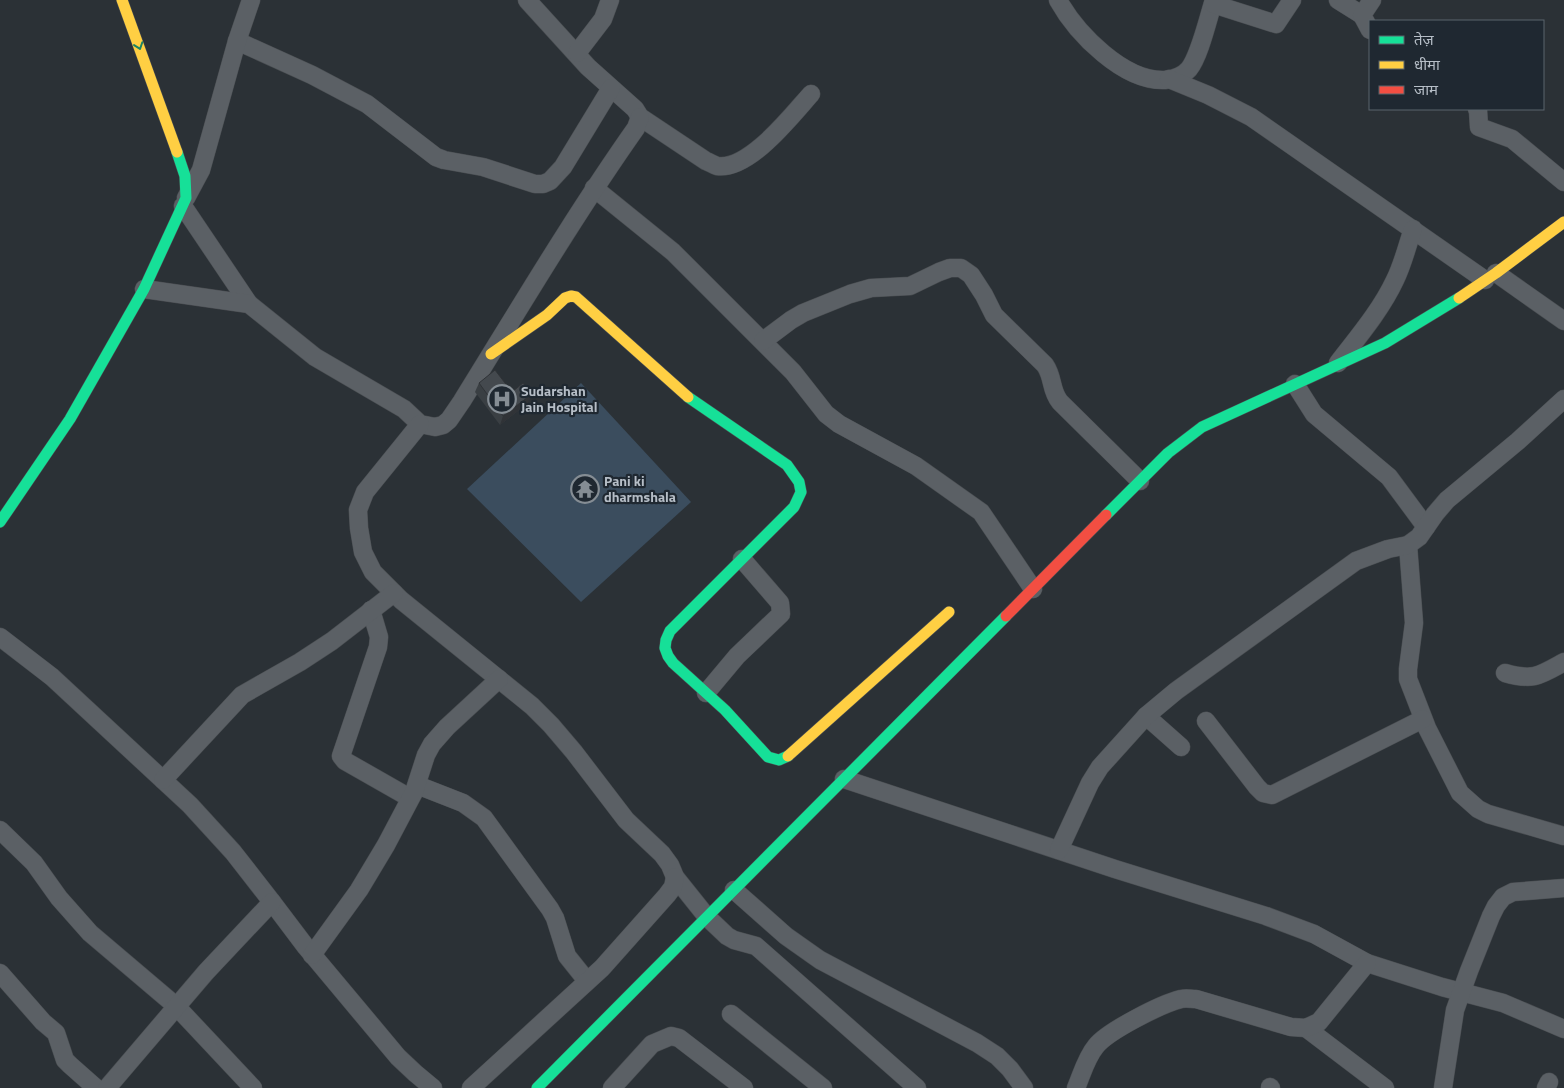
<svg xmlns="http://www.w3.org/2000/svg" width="1564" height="1088" font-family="'Titillium Web','Noto Sans Devanagari',sans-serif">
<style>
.water{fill:#3b4d5e}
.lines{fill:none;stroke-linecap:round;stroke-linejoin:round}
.street-casing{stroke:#494d51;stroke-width:19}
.fast-casing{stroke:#494d51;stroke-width:12}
.slow-casing{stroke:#494d51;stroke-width:12}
.jam-casing{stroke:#494d51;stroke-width:12}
.street{stroke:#5b6065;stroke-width:18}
.fast{stroke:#16e098;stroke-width:11}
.slow{stroke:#ffcf43;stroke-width:11}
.jam{stroke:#f24e42;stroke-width:11}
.wall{fill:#3a3f43}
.shaded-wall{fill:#303337}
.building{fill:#44494e;stroke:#303337}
.oneway{stroke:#1a8464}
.labels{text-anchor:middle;stroke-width:4.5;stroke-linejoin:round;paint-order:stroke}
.poi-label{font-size:14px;font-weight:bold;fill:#b6bec7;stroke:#1f2831;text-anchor:start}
</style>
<rect width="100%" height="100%" fill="#2b3136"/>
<!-- water -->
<path class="water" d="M 581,383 L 691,502 L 581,602 L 467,489 Z"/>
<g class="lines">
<defs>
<g id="street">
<path d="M 527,0 L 588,67 L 635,109 L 640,117 L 706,161 C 709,162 714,165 717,166 C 749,171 792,115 811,94"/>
<path d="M 1058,0 C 1077,34 1124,82 1165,80 C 1174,79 1183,76 1189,69 C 1200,55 1208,18 1214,0"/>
<path d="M 1338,0 L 1362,15"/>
<path d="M 1213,4 L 1276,24 L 1292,0"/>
<path d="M 1370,30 L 1362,15 L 1372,0"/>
<path d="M 237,41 L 312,75 L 367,104 L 436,157 L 444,160 L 483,167 L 535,184 L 543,184 L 550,181 L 563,167 L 611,88"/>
<path d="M 577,53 L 603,19 L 610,0"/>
<path d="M 1169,79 L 1208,95 L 1251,117 L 1485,280"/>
<path d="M 1477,109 L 1478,110 L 1479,127 L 1512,139 L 1564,182"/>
<path d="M 594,188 L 673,252 L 793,372 L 826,414 L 839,424 L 916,466 L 981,512 L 1033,589"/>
<path d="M 186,198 L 201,170 L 237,41 L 251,0"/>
<path d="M 183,206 L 249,304"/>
<path d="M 1496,273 L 1564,321"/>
<path d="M 144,289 L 249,304 L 315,357 L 404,409 L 420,424 L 435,427 L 443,425 L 449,420 L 462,401 C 519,309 574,216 636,128 L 640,117"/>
<path d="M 763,341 L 791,320 L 803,313 L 850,294 L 871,288 L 910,286 L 939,272 L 950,268 L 961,268 L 971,275 L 984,295 L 994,315 L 1045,365 C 1054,378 1050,390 1060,402 L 1140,481"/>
<path d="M 1338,363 C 1358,337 1381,310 1395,280 C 1403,264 1407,246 1413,229"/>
<path d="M 1295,384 L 1314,414 L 1389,477 L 1426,527"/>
<path d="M 420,424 L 365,492 L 358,510 L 359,528 L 363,552 L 373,572 L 401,600 L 532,706 L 551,725 L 574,752 L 626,820 L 662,854 L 670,865 L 675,877 L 707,917 L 727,936 L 734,940 L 756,946 L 917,1088"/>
<path d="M 1408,545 L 1414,623 L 1408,669 L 1408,679 L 1427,728 L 1460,793 L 1478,809 L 1488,814 L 1564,836"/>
<path d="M 371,610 L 379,637 L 378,647 L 341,756 L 345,761 L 410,798"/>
<path d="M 0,637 L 52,677 L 190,805 L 233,852 L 272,902 L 306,947 L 398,1057 L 415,1073 L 433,1088"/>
<path d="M 1505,673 C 1533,681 1539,676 1564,662"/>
<path d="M 706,693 L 737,656 L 781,614 L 780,603 L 742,559"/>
<path d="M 1146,716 L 1181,747"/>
<path d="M 1206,721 L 1257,787 L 1263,793 L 1272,795 L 1423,719"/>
<path d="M 844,779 L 1115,869 L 1266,916 L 1314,934 L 1367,963 L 1442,987 L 1503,1003 L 1564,1029"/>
<path d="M 163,780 L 242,695 L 300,662 L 332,641 L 394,593"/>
<path d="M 417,785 L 463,803 L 484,818 L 550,909 L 555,918 L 567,956 L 587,981"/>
<path d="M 0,830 L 34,863 L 59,898 L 90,933 L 176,1006 L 253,1088"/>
<path d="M 1059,850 L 1090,783 L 1100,767 L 1146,716 L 1176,691 L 1356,561 L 1388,549 L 1408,545 L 1419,537 L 1435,514 L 1447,500 L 1518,441 L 1564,399"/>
<path d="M 734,890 L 786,936 L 820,960 L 977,1043 L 997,1056 L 1010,1069 L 1024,1088"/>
<path d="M 312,955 L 359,890 L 386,845 L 414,792 L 426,755 L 432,744 L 447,727 L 499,679"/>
<path d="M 0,973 L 43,1022 L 56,1033 L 65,1060 L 70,1065 L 96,1088"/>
<path d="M 731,1014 L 823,1088"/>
<path d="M 1306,1028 L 1385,1088"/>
<path d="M 1270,1087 L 1271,1088"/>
<path d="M 107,1088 L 206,972 L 272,902"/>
<path d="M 471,1088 L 602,968 L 667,895 L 673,887 L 675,877"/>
<path d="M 612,1088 L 652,1044 L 671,1036 L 679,1038 L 744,1088"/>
<path d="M 1076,1088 C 1082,1074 1086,1058 1096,1046 C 1108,1031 1161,1004 1181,999 C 1186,998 1191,999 1196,999 L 1291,1027 L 1306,1028 L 1319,1022 L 1367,963"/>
<path d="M 1443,1088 L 1455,1010 L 1469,971 L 1491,916 L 1496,906 L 1503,897 L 1513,892 L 1564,888"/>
<path d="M 1546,1088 L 1549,1082"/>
</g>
<g id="fast">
<path d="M 688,397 L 787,465 L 799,482 L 801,492 L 794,507 L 670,631 L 666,640 L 665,648 L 668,656 L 673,663 L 725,710 L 768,757 L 779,760 L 788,756"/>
<path d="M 1106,515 L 1168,453 L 1202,427 L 1385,343 L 1459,298"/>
<path d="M 0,522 L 70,419 L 144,289 L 186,198 L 185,176 L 177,152"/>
<path d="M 537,1088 L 1006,616"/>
</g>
<g id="slow">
<path d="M 122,0 L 177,152"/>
<path d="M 1459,298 L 1496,273 L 1564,222"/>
<path d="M 491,354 L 547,315 L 565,298 L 571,296 L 576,297 L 688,397"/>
<path d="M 788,756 L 949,612"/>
</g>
<path id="jam" d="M 1006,616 L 1106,515"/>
</defs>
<!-- street casing -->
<use href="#street" class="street-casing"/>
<!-- fast casing -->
<use href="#fast" class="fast-casing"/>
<!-- slow casing -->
<use href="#slow" class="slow-casing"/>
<!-- jam casing -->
<use href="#jam" class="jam-casing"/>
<!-- street -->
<use href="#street" class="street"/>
<!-- fast -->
<use href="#fast" class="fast"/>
<!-- slow -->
<use href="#slow" class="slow"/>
<!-- jam -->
<use href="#jam" class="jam"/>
</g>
<!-- wall -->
<path class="wall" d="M 479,383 L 512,392 L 528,403 L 500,425 L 475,392 Z"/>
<!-- shaded-wall -->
<path class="shaded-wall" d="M 532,394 L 528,403 L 500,425 L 503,416 Z"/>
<!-- building -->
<path class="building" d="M 495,370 L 512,392 L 523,383 L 532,394 L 503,416 L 479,383 Z"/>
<!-- one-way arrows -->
<defs><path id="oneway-chevron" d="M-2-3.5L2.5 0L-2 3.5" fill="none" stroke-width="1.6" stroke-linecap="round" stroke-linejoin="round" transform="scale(1.25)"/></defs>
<use class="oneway" href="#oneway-chevron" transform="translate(139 46) rotate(71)"/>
<!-- icons -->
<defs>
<symbol id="hospital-ring" viewBox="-11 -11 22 22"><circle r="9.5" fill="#1f2831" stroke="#858d94" stroke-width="1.5"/><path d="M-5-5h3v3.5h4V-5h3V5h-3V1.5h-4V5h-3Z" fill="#858d94"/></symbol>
<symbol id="temple-ring" viewBox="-11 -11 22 22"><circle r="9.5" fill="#1f2831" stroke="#858d94" stroke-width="1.5"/><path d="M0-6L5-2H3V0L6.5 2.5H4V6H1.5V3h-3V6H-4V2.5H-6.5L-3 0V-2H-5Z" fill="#858d94"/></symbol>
</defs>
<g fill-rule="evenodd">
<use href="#hospital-ring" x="486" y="383" width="32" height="32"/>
<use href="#temple-ring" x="569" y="473" width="32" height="32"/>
</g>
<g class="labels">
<!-- poi labels -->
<g class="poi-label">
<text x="521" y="396">Sudarshan<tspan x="521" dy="16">Jain Hospital</tspan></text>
<text x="604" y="486">Pani ki<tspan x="604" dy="16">dharmshala</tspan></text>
</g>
</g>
<!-- legend -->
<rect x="1369" y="20" width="175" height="90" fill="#1f2831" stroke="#5b646d"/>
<rect x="1379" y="36" width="25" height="8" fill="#16e098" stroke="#5b646d"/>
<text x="1414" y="45" font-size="15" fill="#b6bec7">तेज़</text>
<rect x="1379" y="61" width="25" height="8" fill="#ffcf43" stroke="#5b646d"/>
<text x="1414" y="70" font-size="15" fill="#b6bec7">धीमा</text>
<rect x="1379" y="86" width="25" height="8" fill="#f24e42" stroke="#5b646d"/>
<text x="1414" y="95" font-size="15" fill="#b6bec7">जाम</text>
</svg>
